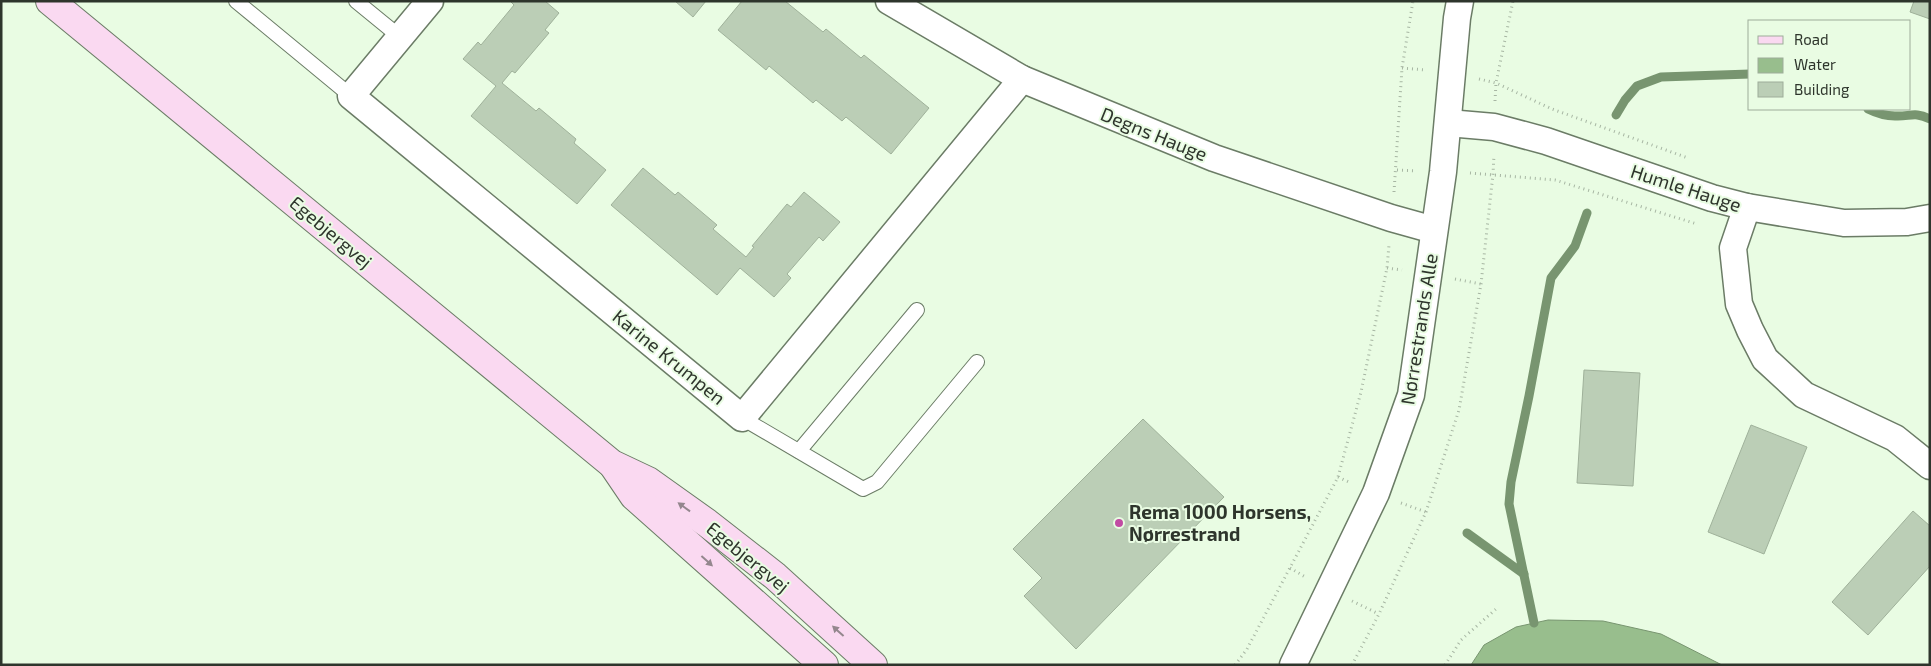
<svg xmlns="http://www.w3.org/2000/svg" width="1931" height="666" font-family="'Exo 2',sans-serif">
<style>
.water{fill:#98be8d;stroke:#789570}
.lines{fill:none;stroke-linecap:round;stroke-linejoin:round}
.stream{stroke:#789570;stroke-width:9}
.building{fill:#bbceb6;stroke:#9fb19a}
.lane-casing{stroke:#6b7c66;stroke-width:16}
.street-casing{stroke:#6b7c66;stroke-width:29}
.secondary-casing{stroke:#6b7c66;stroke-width:30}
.path{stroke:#a7b6a3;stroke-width:3;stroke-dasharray:1 4;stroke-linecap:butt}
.lane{stroke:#fff;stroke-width:14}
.street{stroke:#fff;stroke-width:26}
.secondary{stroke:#fad9f1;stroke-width:28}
.oneway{fill:#94878e}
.poi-dot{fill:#c14ba3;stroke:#e9fce3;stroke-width:2}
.labels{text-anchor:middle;stroke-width:4;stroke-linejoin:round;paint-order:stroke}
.street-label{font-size:19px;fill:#2e352c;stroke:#e9fce3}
.poi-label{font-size:19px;font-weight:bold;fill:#2e352c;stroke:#e9fce3;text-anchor:start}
</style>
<rect width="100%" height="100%" fill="#e9fce3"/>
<!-- water -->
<path class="water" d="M 1548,620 L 1603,621 L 1661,634 L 1722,665 L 1471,665 L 1484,645 L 1516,627 Z"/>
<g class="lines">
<!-- stream -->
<g class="stream">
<path d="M 1868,109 C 1876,113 1885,116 1895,116 C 1910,117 1914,111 1930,119"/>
<path d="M 1616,115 L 1625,100 L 1637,86 L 1661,77 L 1750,74"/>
<path d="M 1467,533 L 1524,574"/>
<path d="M 1534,623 L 1509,504 L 1511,482 L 1529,396 L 1551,278 L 1575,246 L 1587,213"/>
</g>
</g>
<!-- building -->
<g class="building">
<path d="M 512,1 L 545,1 L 559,13 L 545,30 L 549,33 L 515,73 L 512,71 L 502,83 L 536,111 L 539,108 L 576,139 L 574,143 L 606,170 L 577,204 L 471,116 L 496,86 L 463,59 L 478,42 L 481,45 L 514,5 L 511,2 Z"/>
<path d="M 675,1 L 706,1 L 693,17 Z"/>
<path d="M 742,1 L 785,1 L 823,32 L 826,29 L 861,58 L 864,55 L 929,108 L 891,154 L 846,117 L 842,121 L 816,100 L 813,103 L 769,66 L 766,70 L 718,30 Z"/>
<path d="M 1914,1 L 1930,1 L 1930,19 L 1910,12 Z"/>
<path d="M 643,168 L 675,195 L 678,192 L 717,225 L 713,229 L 746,257 L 754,247 L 752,246 L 787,204 L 791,207 L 804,192 L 840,222 L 823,241 L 819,237 L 787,274 L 791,278 L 774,297 L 740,268 L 717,295 L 611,205 Z"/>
<path d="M 1584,370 L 1640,373 L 1633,486 L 1577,483 Z"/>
<path d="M 1143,419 L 1224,497 L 1076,649 L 1024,596 L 1042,578 L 1013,549 Z"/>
<path d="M 1751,425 L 1807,447 L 1764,554 L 1708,532 Z"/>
<path d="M 1913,511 L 1930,526 L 1930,566 L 1868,635 L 1832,602 Z"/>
</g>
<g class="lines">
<defs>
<g id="lane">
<path d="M 236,1 L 351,96"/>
<path d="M 356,1 L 400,37"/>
<path d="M 742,418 L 863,489 L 877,482 L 977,362"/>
<path d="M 799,451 L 917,310"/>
</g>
<g id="street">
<path d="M 430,1 L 351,96 L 742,418 L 1022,79"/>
<path d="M 889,1 L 1022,79 L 1214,158 L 1391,218 L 1434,230"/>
<path d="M 1448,123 L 1494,127 L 1546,141 L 1712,198 L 1747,207 L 1844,223 L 1907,222 L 1930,218"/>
<path d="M 1747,207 L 1733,248 L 1739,304 L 1750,330 L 1765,359 L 1804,395 L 1895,438 L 1930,466"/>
<path d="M 1293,665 L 1376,493 L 1411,395 L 1443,172 L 1457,18 L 1460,1"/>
</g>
<g id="secondary">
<path d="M 50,1 L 612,464 L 648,481 L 707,523 L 775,576 L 873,665"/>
<path d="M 613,465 L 634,496 L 824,665"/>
</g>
</defs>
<!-- lane casing -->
<use href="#lane" class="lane-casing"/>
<!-- street casing -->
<use href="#street" class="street-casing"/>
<!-- secondary casing -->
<use href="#secondary" class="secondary-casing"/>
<!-- path -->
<g class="path">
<path d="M 1402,68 L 1426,70"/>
<path d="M 1479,79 L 1496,83 L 1552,109 L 1688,158"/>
<path d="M 1495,101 L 1496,83 L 1513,1"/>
<path d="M 1397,170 L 1416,171"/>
<path d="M 1470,173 L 1555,180 L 1697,224"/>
<path d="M 1394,192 L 1402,68 L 1413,1"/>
<path d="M 1387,268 L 1402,270"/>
<path d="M 1455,279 L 1481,284"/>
<path d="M 1338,477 L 1351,483"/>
<path d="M 1401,503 L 1426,512"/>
<path d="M 1290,568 L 1307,578"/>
<path d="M 1352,601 L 1379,614"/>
<path d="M 1235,665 L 1247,649 L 1338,477 L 1361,392 L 1387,268 L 1389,245"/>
<path d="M 1352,665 L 1379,614 L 1426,512 L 1459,410 L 1481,284 L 1493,174 L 1494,155"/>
<path d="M 1445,665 L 1461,640 L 1496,609"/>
</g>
<!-- lane -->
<use href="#lane" class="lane"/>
<!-- street -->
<use href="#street" class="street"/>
<!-- secondary -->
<use href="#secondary" class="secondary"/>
</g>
<!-- one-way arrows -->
<defs><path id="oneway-solid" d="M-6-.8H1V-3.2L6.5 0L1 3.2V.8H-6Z" transform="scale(1.25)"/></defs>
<g class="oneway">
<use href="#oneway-solid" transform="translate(684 507) rotate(-144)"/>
<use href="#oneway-solid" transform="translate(707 561) rotate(42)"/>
<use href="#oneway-solid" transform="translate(838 631) rotate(-138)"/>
</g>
<!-- markers -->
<circle class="poi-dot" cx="1119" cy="523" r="5"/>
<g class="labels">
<!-- street labels -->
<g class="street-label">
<text transform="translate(1154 134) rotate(22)" y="7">Degns Hauge</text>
<text transform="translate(1686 188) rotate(18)" y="7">Humle Hauge</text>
<text transform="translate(331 232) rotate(40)" y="7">Egebjergvej</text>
<text transform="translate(1419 329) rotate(-81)" y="7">Nørrestrands Alle</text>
<text transform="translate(669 357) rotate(39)" y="7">Karine Krumpen</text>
<text transform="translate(748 557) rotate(39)" y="7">Egebjergvej</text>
</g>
<!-- poi labels -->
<g class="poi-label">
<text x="1129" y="519">Rema 1000 Horsens,<tspan x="1129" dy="22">Nørrestrand</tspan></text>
</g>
</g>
<!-- border -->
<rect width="1931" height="666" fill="none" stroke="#2e352c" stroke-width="5"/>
<!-- legend -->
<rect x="1748" y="20" width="162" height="90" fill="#e9fce3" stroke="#9eac9a"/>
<rect x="1758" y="36" width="25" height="8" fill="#fad9f1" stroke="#9eac9a"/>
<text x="1794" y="45" font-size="15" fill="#2e352c">Road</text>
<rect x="1758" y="58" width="25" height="15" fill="#98be8d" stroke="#9eac9a"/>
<text x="1794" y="70" font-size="15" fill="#2e352c">Water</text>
<rect x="1758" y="82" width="25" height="15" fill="#bbceb6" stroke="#9eac9a"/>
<text x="1794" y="95" font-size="15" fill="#2e352c">Building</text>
</svg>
